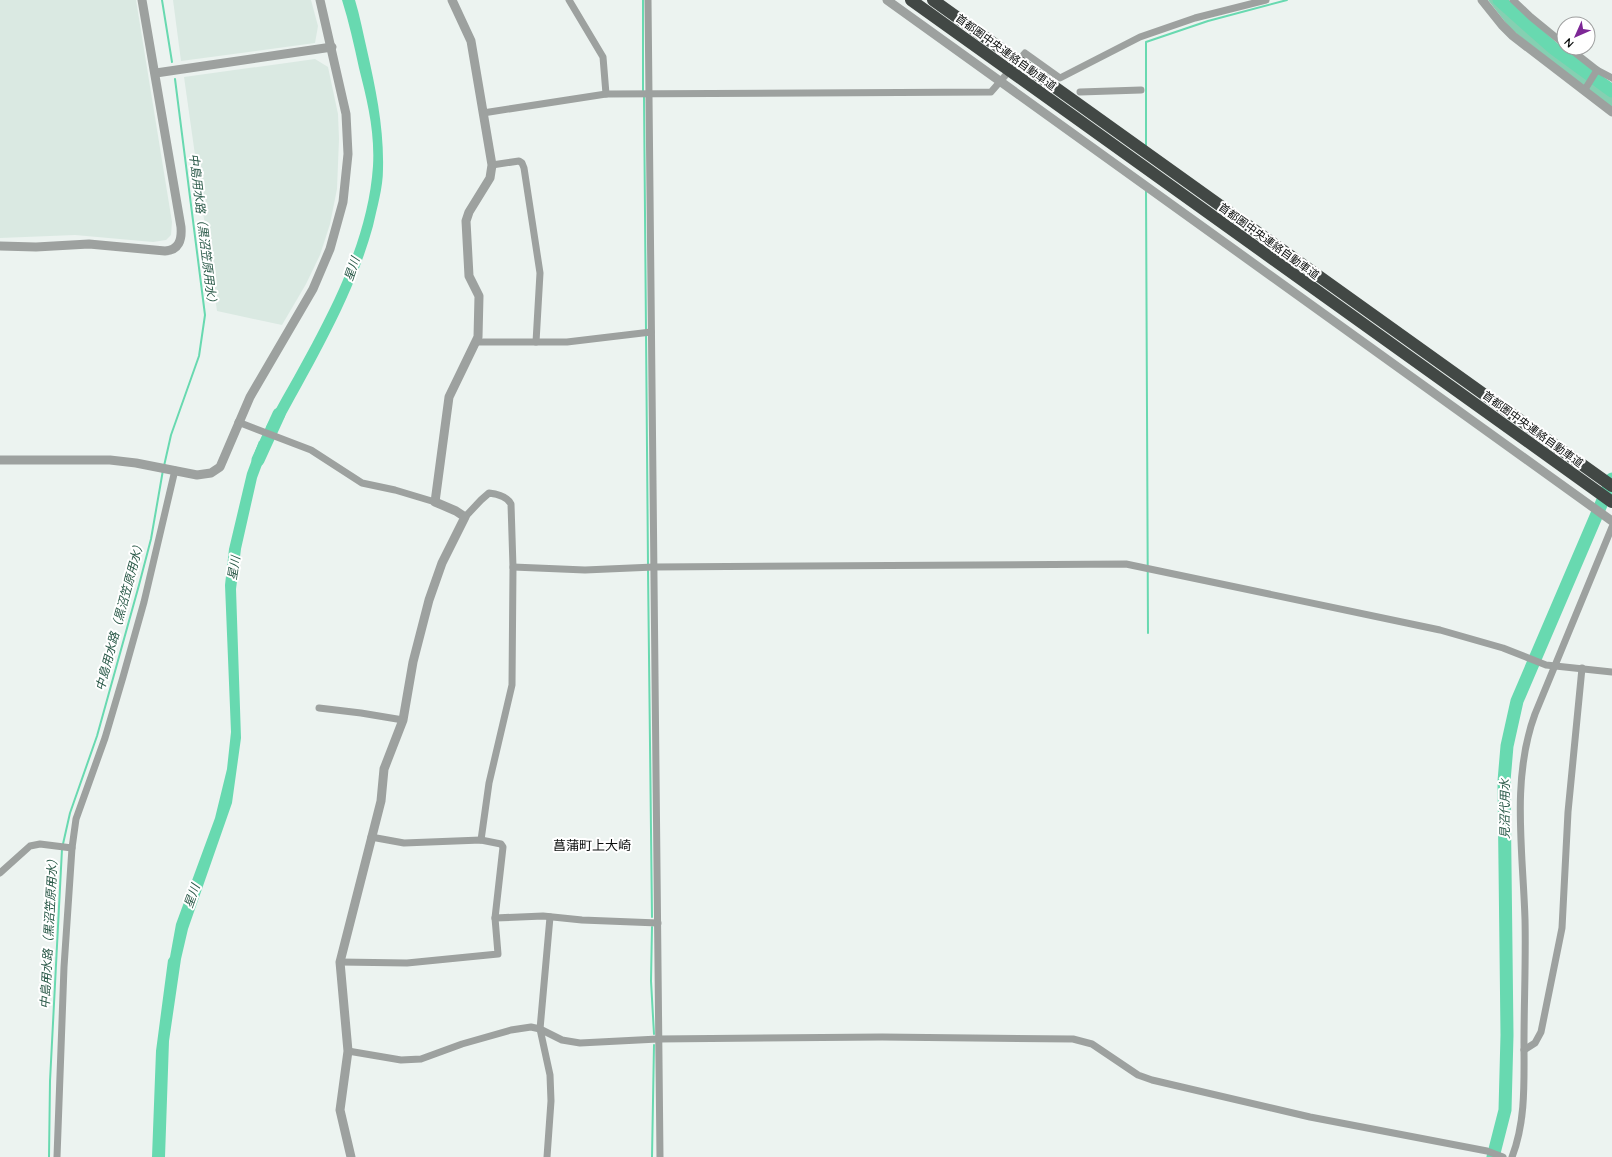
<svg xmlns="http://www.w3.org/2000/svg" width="1612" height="1157" font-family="Quicksand,'Noto Sans JP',sans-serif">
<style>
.built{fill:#dae9e2}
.green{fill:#85d0b2}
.water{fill:#68d9b0}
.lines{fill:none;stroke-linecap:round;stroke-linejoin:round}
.stream{stroke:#68d9b0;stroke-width:2}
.river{stroke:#68d9b0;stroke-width:13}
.minor{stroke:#9da19f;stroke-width:7}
.tertiary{stroke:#9da19f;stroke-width:9}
.motorway{stroke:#424845;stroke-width:12}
.labels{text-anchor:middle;stroke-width:4;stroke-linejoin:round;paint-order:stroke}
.street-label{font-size:11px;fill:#0a0d0c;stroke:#fff}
.water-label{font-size:12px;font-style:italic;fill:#2a5948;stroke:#fff}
.quarter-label{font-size:13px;fill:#0a0d0c;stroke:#fff}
</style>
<rect width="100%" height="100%" fill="#ecf3f0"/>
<!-- built -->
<g class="built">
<path d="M 0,0 L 136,0 L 172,222 L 171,235 L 166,240 L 153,242 L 75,235 L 0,238 Z"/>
<path d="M 173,0 L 311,0 L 318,26 L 315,43 L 181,61 Z"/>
<path d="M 315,59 L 328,67 L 338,114 L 339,139 L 337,189 L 330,224 L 320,255 L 306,284 L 282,325 L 217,311 L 184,77 Z"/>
</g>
<!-- green -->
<g class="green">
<path d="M 1488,0 L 1495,0 L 1549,48 L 1612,95 L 1612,108 L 1517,34 L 1509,27 Z"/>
<path d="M 1502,0 L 1506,0 C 1534,27 1565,50 1596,73 C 1601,77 1607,79 1612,83 L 1612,89 L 1555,47 Z"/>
</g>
<!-- water -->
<g class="water">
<path d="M 342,0 L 355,0 C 360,16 363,33 367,50 C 376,90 384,128 383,169 C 383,188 377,207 373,226 C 353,299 313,364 277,431 L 266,427 C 309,348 367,258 373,166 C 375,131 367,100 359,68 C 354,45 349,22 342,0 Z"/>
<path d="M 259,441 L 269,446 L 257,478 L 241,549 L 236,589 L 241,738 L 232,803 L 188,929 L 181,959 L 169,1041 L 165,1157 L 152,1157 L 156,1051 L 168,960 L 170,957 L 176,924 L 215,818 L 227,769 L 231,732 L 225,585 L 229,549 L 247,473 Z"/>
</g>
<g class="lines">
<!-- stream -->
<g class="stream">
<path d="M 162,0 L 172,62"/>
<path d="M 643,0 L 643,91"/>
<path d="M 644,96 L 648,565"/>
<path d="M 1146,147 L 1146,42 L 1208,21 L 1287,0"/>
<path d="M 1146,190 L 1148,633"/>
<path d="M 164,466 L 171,435 L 199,356 L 205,315 L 175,79"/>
<path d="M 648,570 L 652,917"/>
<path d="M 63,844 L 70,813 L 97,736 L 139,585 L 151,539 L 163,470"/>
<path d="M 652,927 L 651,981 L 654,1034"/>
<path d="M 49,1157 L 50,1081 L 62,849"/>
<path d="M 652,1157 L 654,1045"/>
</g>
<!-- river -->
<g class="river">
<path d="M 1499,0 L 1553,48 L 1612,91"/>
<path d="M 258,460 L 279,414"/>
<path d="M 1493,1157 L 1505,1110 L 1507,1035 L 1504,781 L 1507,746 L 1517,701 L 1612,479"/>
</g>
<!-- minor -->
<g class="minor">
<path d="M 569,0 L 603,57 L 606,94"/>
<path d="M 648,0 L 660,1157"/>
<path d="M 1513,0 L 1531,17 L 1564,44"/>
<path d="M 1569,48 L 1597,70 L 1612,78"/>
<path d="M 1584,91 L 1597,70"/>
<path d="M 1080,92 L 1141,90"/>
<path d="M 483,113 L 606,94 L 991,92 L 1025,53 L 1060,78 L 1140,37 L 1195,18 L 1266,0"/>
<path d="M 492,165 L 519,161 L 522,163 L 524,168 L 540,273 L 536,342"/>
<path d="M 477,342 L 567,342 L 651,332"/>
<path d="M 238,422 L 311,450 L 362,483 L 395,490 L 435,502"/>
<path d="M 465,517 L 481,500 L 489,493 C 498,494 507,496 511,504 L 513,567 L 512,685 L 489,783 L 481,840"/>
<path d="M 513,567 L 585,570 L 654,567 L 1126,564 L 1440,630 L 1503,648 L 1546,665 L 1612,672"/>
<path d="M 319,708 L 361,713 L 403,720"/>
<path d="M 0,873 L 30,846 L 40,844 L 72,848"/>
<path d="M 495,918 L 543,916 L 582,920 L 658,923"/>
<path d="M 340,962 L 407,963 L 498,954 L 495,918 L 503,847 L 501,844 L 481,840 L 404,843 L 371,837"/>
<path d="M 1524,1050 L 1535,1043 L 1541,1032 L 1562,928 L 1568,812 L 1582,668"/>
<path d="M 348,1051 L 401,1060 L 421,1059 L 462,1044 L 511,1030 L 531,1027 L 540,1029 L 562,1040 L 580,1043 L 658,1039 L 882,1037 L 1073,1039 L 1092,1044 L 1138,1075 L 1152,1080 L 1310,1117 L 1487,1151 L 1503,1157"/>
<path d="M 57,1157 L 64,967 L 72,848 L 76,819 L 105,738 L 123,677 L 144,602 L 175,470"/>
<path d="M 547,1157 L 551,1101 L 550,1075 L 540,1029 L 550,917"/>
<path d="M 1512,1157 C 1526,1121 1524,1081 1524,1043 C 1524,1002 1526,960 1525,919 C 1523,852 1511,779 1535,714 L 1612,527"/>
</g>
<!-- tertiary -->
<g class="tertiary">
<path d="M 887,0 L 1612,521"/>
<path d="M 1482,0 L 1502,25 L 1513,36 L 1612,112"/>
<path d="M 156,73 L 332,47"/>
<path d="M 0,246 L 36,247 L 89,244 L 165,251 C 179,250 182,240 181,227 L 142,0"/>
<path d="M 0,460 L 110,460 L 136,463 L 197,475 L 211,473 L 220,467 L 250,397 L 313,289 L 330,249 L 343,202 L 348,154 L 346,114 L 320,0"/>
<path d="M 351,1157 L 340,1110 L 348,1051 L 340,962 L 381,801 L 384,769 L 403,720 L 413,662 L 429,600 L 442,563 L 465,517 L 456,511 L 435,502 L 449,397 L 478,337 L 479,296 L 469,276 L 466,221 L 469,212 L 490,178 L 492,165 L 471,41 L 452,0"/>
</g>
<!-- motorway -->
<g class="motorway">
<path d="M 911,0 L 1612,502"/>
<path d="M 933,0 L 1612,486"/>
</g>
</g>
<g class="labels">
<!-- street labels -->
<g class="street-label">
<text transform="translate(1006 52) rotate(36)" y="4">首都圏中央連絡自動車道</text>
<text transform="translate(1269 241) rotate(36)" y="4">首都圏中央連絡自動車道</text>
<text transform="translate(1533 429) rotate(36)" y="4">首都圏中央連絡自動車道</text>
</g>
<!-- water labels -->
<g class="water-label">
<text transform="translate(203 231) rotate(83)" y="4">中島用水路（黒沼笠原用水）</text>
<text transform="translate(352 269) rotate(-71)" y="4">星川</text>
<text transform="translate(234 568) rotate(-81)" y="4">星川</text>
<text transform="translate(120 615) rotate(-75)" y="4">中島用水路（黒沼笠原用水）</text>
<text transform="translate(1505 809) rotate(-90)" y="4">見沼代用水</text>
<text transform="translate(192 896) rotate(-70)" y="4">星川</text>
<text transform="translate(49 931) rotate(-87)" y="4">中島用水路（黒沼笠原用水）</text>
</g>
<!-- quarter labels -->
<g class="quarter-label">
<text x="592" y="850">菖蒲町上大崎</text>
</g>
</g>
<!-- north arrow -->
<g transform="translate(1576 36) rotate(225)"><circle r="19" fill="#ffffff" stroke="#9d9e9e"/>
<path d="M0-3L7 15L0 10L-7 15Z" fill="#7d2796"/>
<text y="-6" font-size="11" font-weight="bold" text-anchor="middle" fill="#0a0d0c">N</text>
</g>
</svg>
